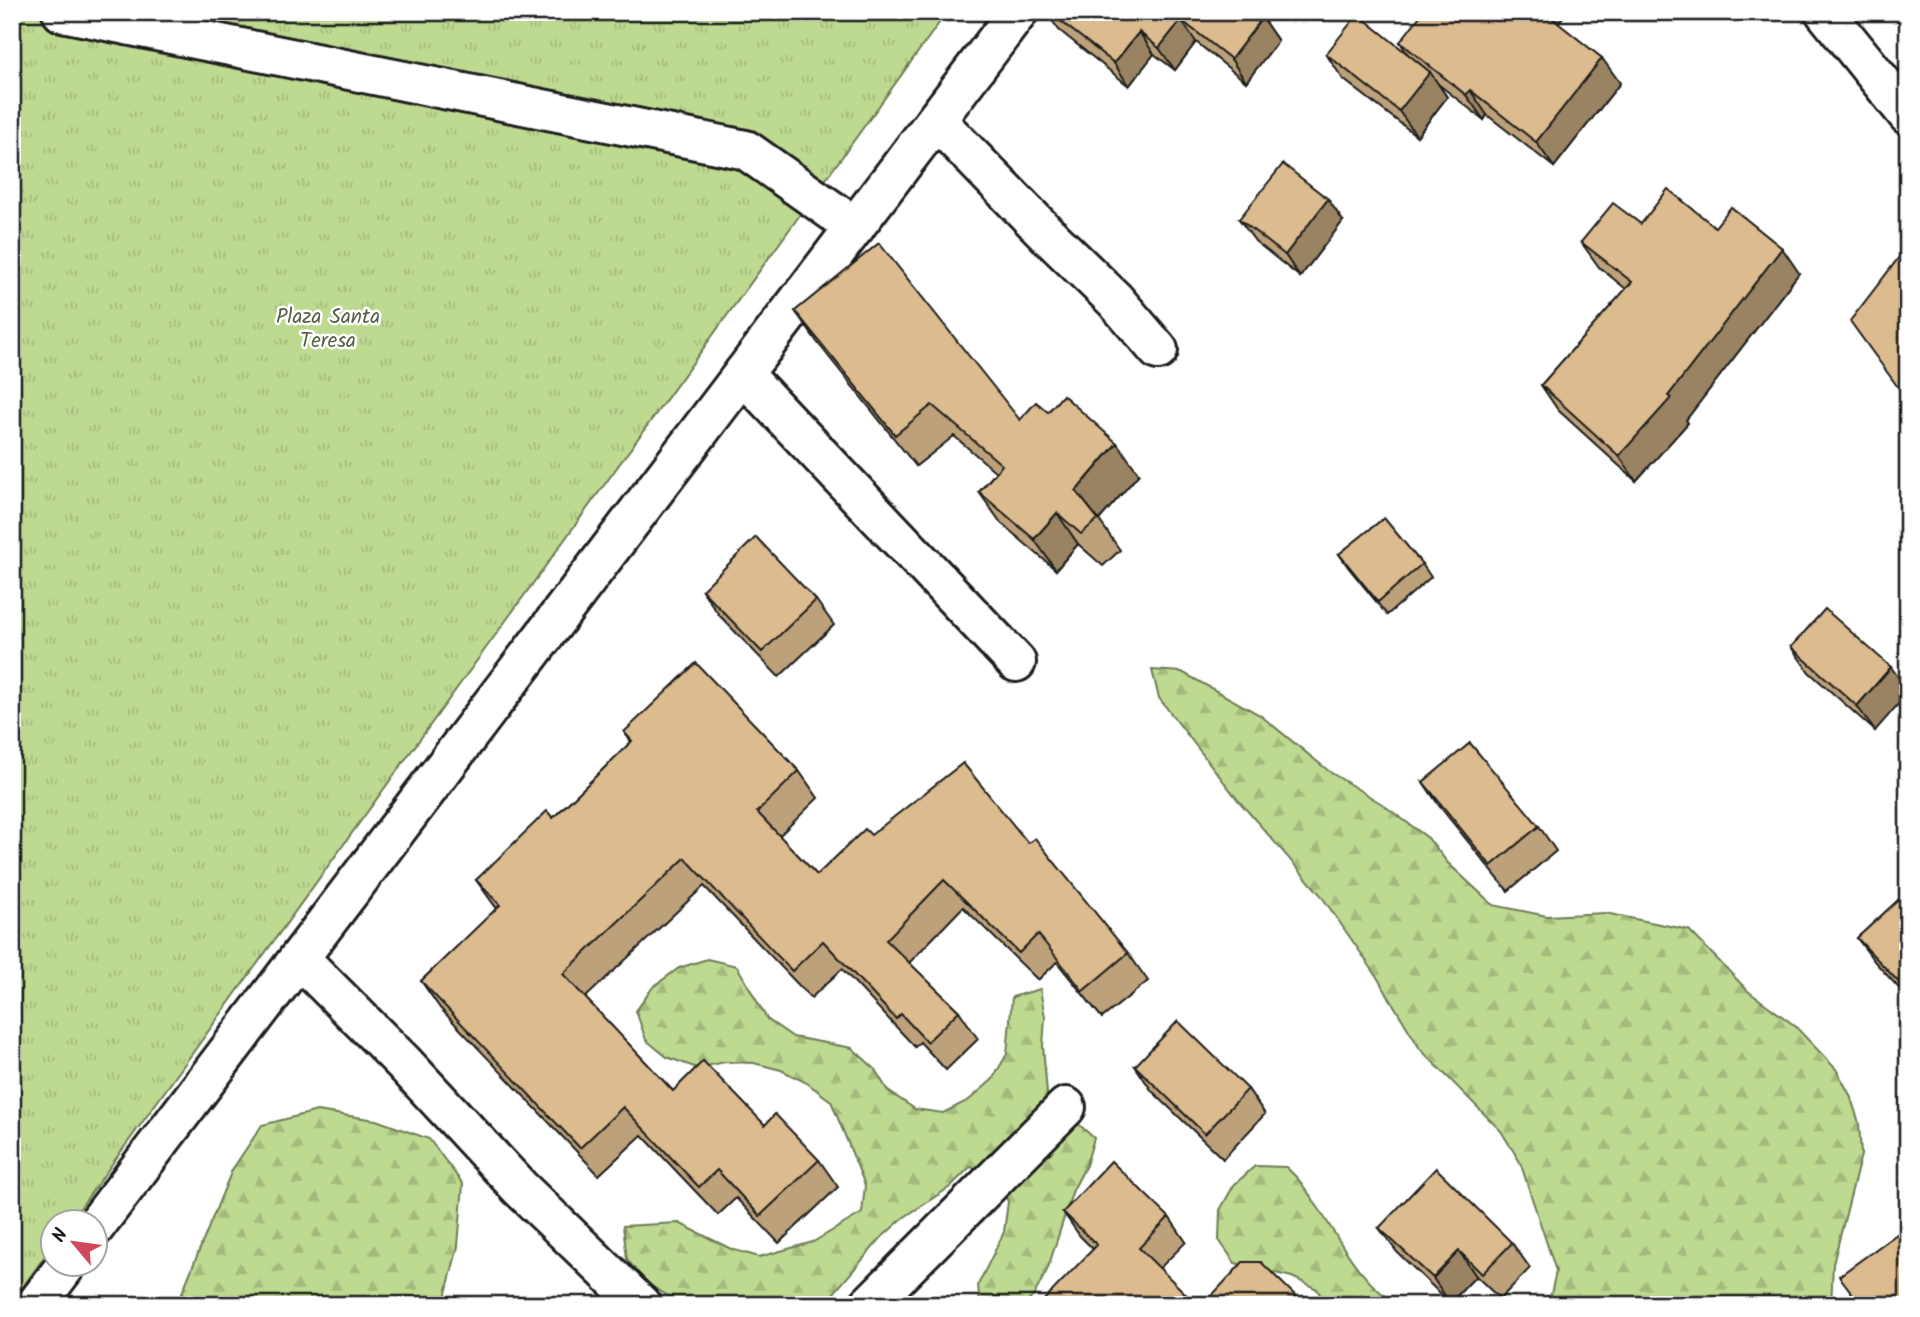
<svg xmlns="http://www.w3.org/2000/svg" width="1920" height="1317" font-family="Kalam,sans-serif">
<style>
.forest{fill:url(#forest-firs);stroke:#6d7b56;stroke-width:2}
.park{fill:url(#park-tufts);stroke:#6d7b56;stroke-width:2}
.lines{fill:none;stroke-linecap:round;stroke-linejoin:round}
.minor-casing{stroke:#1c1c1c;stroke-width:44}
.major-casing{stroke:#1c1c1c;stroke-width:44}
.minor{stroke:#fff;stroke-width:38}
.major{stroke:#fff;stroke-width:38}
.wall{fill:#bda17a;stroke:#1c1c1c;stroke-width:2}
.shaded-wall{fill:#9a8363;stroke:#1c1c1c;stroke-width:2}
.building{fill:#dcbb8e;stroke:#1c1c1c;stroke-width:2}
.labels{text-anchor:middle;stroke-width:5;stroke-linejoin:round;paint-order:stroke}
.park-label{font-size:21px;fill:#555e45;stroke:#fff}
</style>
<defs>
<pattern id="forest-firs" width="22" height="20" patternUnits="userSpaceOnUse" patternTransform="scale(1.75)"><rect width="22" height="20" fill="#beda91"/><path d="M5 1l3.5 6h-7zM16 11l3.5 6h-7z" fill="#a3ba7c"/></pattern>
<pattern id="park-tufts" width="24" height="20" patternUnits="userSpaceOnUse" patternTransform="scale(1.75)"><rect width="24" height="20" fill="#beda91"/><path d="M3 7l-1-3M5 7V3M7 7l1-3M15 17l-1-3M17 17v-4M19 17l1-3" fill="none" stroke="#a3ba7c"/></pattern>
</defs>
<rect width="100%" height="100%" fill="#fff"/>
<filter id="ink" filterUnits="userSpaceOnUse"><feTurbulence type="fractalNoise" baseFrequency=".0143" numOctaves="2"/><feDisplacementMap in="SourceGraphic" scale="14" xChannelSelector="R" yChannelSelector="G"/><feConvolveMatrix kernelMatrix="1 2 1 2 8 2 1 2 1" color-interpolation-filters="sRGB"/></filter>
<g filter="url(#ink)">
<!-- forest -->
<g class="forest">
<path d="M 1152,670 L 1182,672 L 1260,715 L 1330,772 L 1382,804 L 1428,838 L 1448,863 L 1493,905 L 1547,916 L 1605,913 L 1689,930 L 1749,992 L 1794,1025 L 1836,1069 L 1850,1095 L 1859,1123 L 1861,1155 L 1833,1264 L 1831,1305 L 1545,1305 L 1550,1299 L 1556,1271 L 1520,1162 L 1501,1131 L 1420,1049 L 1374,972 L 1320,894 L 1238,800 L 1159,698 Z"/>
<path d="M 707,959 L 737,966 L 767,1019 L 793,1037 L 852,1048 L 874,1068 L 888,1091 L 915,1109 L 943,1113 L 969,1100 L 992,1080 L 1007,1054 L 1012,997 L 1040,989 L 1045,1017 L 1043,1046 L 1048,1105 L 1073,1119 L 1094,1138 L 1086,1165 L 1073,1190 L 1048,1268 L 1034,1295 L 1025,1305 L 980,1305 L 978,1285 L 1004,1232 L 1008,1202 L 997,1174 L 970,1167 L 950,1187 L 903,1218 L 881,1238 L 827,1301 L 821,1305 L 683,1305 L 645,1282 L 627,1259 L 623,1226 L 679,1223 L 731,1249 L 759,1257 L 813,1242 L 862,1213 L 865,1185 L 831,1101 L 807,1083 L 781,1070 L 754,1063 L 725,1062 L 697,1068 L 667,1057 L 646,1040 L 636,1011 L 653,987 L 679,968 Z"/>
<path d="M 317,1111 L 376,1120 L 429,1139 L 463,1184 L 458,1246 L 443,1305 L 177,1305 L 232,1170 L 262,1125 Z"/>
<path d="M 1255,1166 L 1286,1167 C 1292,1173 1299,1179 1304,1187 C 1332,1223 1356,1284 1400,1305 L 1326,1305 L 1317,1289 L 1292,1277 L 1235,1263 L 1219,1240 L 1220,1210 L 1234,1185 Z"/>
</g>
<!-- park -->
<path class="park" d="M 12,12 L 947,12 L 70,1222 L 52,1222 L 52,1246 L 12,1302 Z"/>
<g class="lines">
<defs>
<g id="minor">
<path d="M 62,12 L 746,150 L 855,227"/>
<path d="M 936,120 L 1048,235 L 1115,300 L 1158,350"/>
<path d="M 743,374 L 1016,662"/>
<path d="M 300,959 L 403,1062 L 520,1188 L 641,1305"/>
<path d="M 94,1228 L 1018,12"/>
<path d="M 36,1305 L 67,1264"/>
<path d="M 869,1305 L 1066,1107"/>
</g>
<path id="major" d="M 1825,12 L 1908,115"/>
</defs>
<!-- minor casing -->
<use href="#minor" class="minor-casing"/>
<!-- major casing -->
<use href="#major" class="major-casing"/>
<!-- minor -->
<use href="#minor" class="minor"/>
<!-- major -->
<use href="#major" class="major"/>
</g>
<!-- wall -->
<g class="wall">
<path d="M 1046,12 L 1254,12 L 1262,18 L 1278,41 L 1246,82 L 1196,42 L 1175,70 L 1154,54 L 1129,86 L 1059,30 Z"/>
<path d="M 1562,18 L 1558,24 L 1620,83 L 1554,167 L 1487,115 L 1484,120 L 1438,84 L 1447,97 L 1417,136 L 1343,79 L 1326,54 L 1408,55 L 1400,42 Z"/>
<path d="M 1239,219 L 1343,221 L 1300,277 L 1255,241 Z"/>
<path d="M 1641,224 L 1715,227 L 1799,273 L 1686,420 L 1688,423 L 1636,481 L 1558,410 L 1541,385 L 1626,289 L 1599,267 L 1581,242 Z"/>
<path d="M 795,311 L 1020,420 L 1048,412 L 1139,474 L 1099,520 L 1120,550 L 1103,566 L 1078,544 L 1056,570 L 1001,523 L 979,492 L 996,472 L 954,436 L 916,466 L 817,342 Z"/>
<path d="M 1339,554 L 1422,564 L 1431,577 L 1387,615 L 1348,567 Z"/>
<path d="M 702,590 L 816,600 L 834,625 L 779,677 L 719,615 Z"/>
<path d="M 1791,647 L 1891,667 L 1875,731 L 1809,672 Z"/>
<path d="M 624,732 L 799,771 L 818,798 L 779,836 L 817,875 L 871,835 L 1028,843 L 1128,953 L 1148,981 L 1102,1018 L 1057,962 L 1038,980 L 963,907 L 909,963 L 959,1011 L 978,1039 L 946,1070 L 920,1042 L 915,1047 L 842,969 L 811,998 L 704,886 L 585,998 L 673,1091 L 765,1125 L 819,1160 L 838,1187 L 779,1243 L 736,1198 L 718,1215 L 642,1135 L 599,1175 L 440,1008 L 421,981 L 497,909 L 476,880 L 553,818 L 631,742 Z"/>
<path d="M 1423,782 L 1539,826 L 1556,851 L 1508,891 L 1440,807 Z"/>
<path d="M 1908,891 L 1908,998 L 1875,962 L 1857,938 Z"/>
<path d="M 1135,1066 L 1248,1089 L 1265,1114 L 1223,1159 L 1152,1091 Z"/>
<path d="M 1063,1212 L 1169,1217 L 1186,1242 L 1160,1268 L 1093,1249 L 1080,1236 Z"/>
<path d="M 1379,1228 L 1512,1243 L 1530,1268 L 1500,1299 L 1476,1276 L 1450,1303 L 1397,1252 Z"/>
</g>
<!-- shaded-wall -->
<g class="shaded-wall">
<path d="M 1540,12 L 1558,12 L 1562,18 L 1553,31 Z"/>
<path d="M 1262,18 L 1278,41 L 1246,82 L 1231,59 Z"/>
<path d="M 1181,20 L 1196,42 L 1175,70 L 1159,48 Z"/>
<path d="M 1139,32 L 1154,54 L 1129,86 L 1114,63 Z"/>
<path d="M 1602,58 L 1620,83 L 1554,167 L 1536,142 Z"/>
<path d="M 1430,72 L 1447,97 L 1417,136 L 1399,111 Z"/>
<path d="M 1470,90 L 1487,115 L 1484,120 L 1466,95 Z"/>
<path d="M 1328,199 L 1343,221 L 1300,277 L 1285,255 Z"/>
<path d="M 1782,248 L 1799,273 L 1686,420 L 1688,423 L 1636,481 L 1619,456 L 1668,396 Z"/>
<path d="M 1117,443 L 1139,474 L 1099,520 L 1076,491 Z"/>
<path d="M 1057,513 L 1078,544 L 1056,570 L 1034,539 Z"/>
<path d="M 1891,667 L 1908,691 L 1908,693 L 1875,731 L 1857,706 Z"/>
<path d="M 1459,1251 L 1476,1276 L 1450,1303 L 1433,1278 Z"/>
</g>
<!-- building -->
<g class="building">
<path d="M 1049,12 L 1254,12 L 1262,18 L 1231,59 L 1181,20 L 1159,48 L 1139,32 L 1114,63 Z"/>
<path d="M 1423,12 L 1544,12 L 1602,58 L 1536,142 L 1470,90 L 1466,95 L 1400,42 Z"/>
<path d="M 1358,14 L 1430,72 L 1399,111 L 1326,54 Z"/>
<path d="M 1283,164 L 1328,199 L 1285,255 L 1239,219 Z"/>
<path d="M 1668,189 L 1715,227 L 1731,207 L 1782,248 L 1668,396 L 1671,398 L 1619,456 L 1541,385 L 1632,282 L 1581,242 L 1613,203 L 1641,224 Z"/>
<path d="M 879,243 L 1020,420 L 1036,402 L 1048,412 L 1063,395 L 1117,443 L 1076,491 L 1098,519 L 1081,534 L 1057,513 L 1034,539 L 979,492 L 1002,465 L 932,405 L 895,435 L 795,311 Z"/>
<path d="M 1900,256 L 1908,267 L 1908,401 L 1850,321 Z"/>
<path d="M 1384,518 L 1422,564 L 1378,602 L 1339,554 Z"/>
<path d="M 756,537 L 816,600 L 762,652 L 702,590 Z"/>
<path d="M 1825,609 L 1891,667 L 1857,706 L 1791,647 Z"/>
<path d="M 696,663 L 799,771 L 757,812 L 817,875 L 865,829 L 871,835 L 963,763 L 1028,843 L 1035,838 L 1128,953 L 1083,991 L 1038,934 L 1019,953 L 944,880 L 886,940 L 959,1011 L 927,1042 L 901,1014 L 896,1019 L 823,941 L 792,971 L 685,858 L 563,974 L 673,1091 L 703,1061 L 765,1125 L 775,1114 L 819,1160 L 760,1216 L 717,1170 L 699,1187 L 623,1107 L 580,1148 L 421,981 L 500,905 L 476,880 L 547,811 L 553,818 L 632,741 L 624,732 Z"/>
<path d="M 1470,743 L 1539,826 L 1491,866 L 1423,782 Z"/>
<path d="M 1908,891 L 1908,992 L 1857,938 Z"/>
<path d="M 1178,1021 L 1248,1089 L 1205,1134 L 1135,1066 Z"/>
<path d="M 1111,1161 L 1169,1217 L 1139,1248 L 1197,1305 L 1039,1305 L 1097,1245 L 1063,1212 Z"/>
<path d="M 1436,1168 L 1512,1243 L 1482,1274 L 1459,1251 L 1433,1278 L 1379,1228 Z"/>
<path d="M 1908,1226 L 1908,1305 L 1861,1305 L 1839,1276 Z"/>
<path d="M 1243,1262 L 1261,1262 L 1305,1305 L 1203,1305 Z"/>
</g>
</g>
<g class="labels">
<!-- park labels -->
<g class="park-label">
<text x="328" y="323">Plaza Santa<tspan x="328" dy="24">Teresa</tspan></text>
</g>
</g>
<!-- margin -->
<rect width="1920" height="1317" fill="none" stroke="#fff" stroke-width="42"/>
<rect x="21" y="21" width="1878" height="1275" fill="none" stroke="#1c1c1c" stroke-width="2.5" filter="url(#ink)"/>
<!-- north arrow -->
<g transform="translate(74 1243) rotate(299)"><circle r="33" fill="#ffffff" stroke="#a4a4a4" stroke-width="2"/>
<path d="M0-5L12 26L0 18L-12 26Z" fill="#d1495b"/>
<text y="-10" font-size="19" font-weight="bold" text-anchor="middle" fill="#1c1c1c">N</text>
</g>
</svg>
